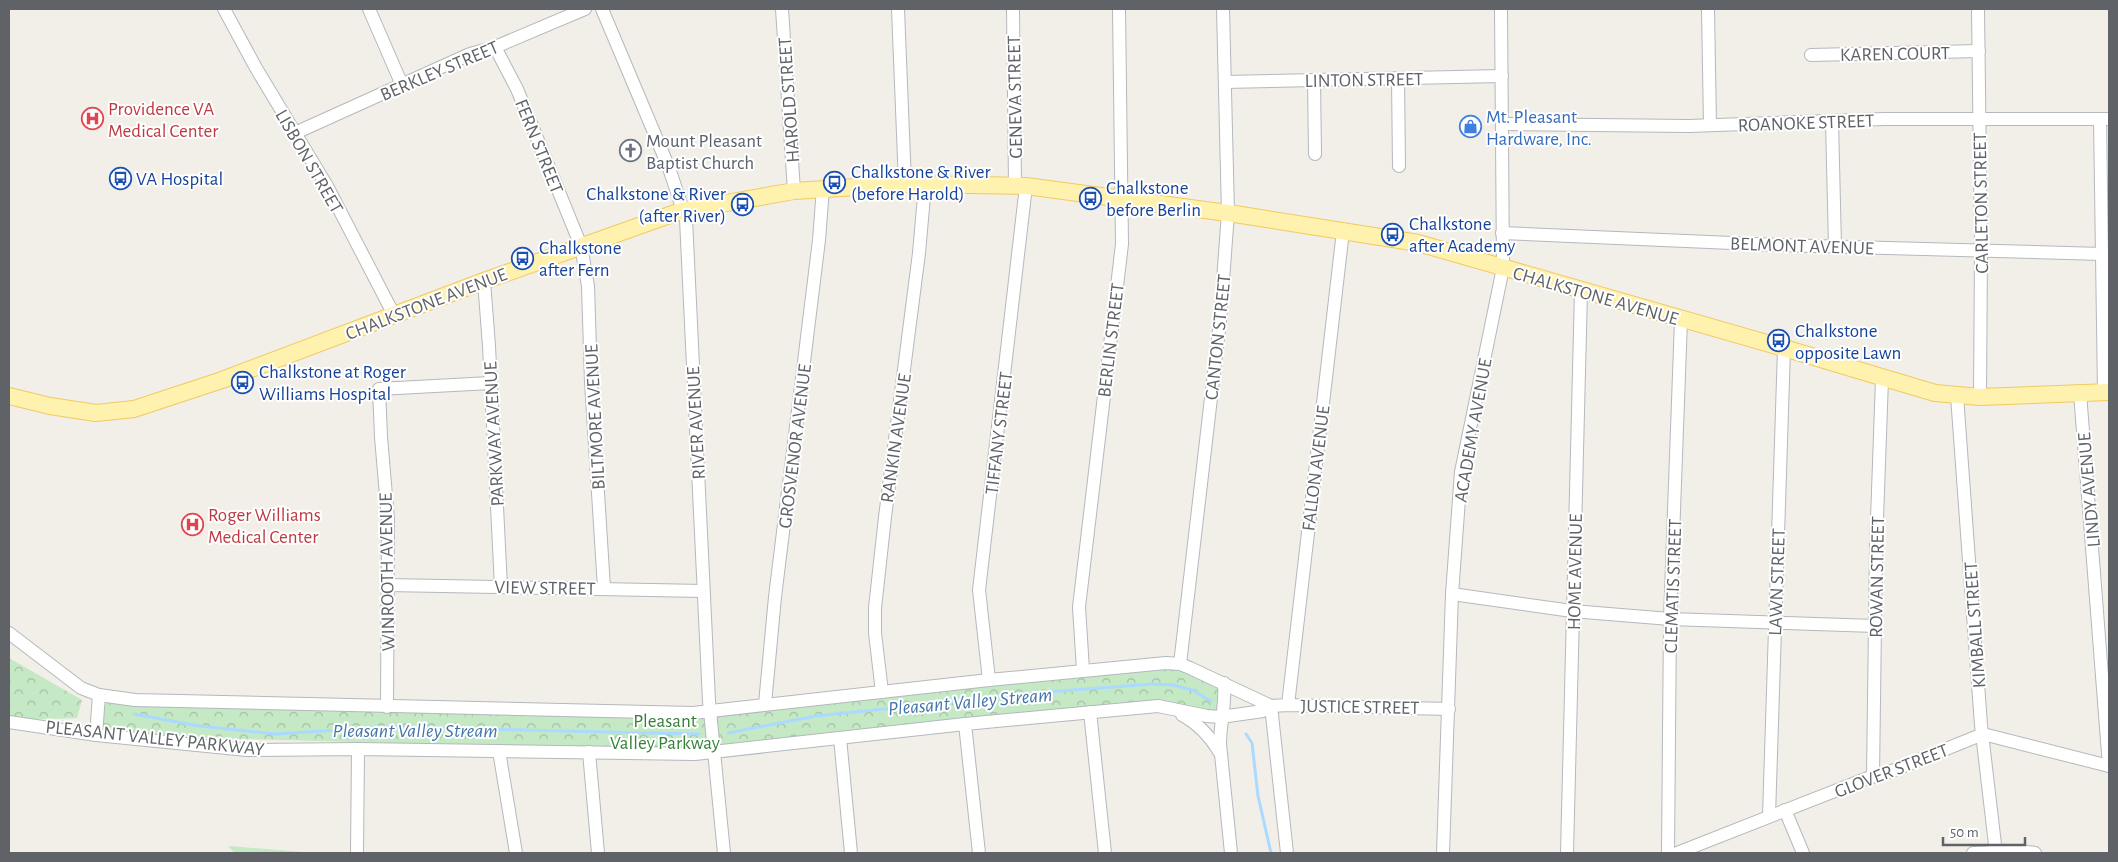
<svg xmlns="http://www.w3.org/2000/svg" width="2118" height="862" font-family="'Alegreya Sans',sans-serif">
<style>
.forest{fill:url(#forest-firs)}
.park{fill:url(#park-crowns)}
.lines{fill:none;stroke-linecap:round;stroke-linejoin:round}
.stream{stroke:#aadaff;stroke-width:3}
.minor-casing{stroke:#b5b8bc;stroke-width:14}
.major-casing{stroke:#f2c960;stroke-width:18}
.minor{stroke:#fff;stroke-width:12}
.major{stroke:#fff2af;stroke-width:16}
.labels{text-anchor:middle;stroke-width:4;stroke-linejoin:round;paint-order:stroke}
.street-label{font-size:19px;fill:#5f6368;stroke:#fff}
.health-label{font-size:19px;fill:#be3a42;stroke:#fff;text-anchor:start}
.shop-label{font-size:19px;fill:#366cbe;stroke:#fff;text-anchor:start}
.worship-label{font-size:19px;fill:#5b616d;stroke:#fff;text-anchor:start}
.transit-label{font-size:19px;fill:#164399;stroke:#fff;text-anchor:start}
.park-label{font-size:19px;fill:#348238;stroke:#fff}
.water-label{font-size:20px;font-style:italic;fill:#4174aa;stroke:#fff}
</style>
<defs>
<pattern id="forest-firs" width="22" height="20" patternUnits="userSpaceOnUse" patternTransform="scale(1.25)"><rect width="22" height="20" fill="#c5e8c5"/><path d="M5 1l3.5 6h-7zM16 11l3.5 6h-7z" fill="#a3c0a4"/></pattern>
<pattern id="park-crowns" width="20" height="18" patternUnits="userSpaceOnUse" patternTransform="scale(1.25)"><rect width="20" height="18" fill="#c5e8c5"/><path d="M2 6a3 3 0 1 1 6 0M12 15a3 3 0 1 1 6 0" fill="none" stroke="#a3c0a4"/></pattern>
</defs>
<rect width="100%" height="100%" fill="#f1efe8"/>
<!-- forest -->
<path class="forest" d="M 228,846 L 303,852 L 235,853 Z"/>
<!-- park -->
<g class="park">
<path d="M 9,658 L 82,700 L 77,718 L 19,720 L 9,715 Z"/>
<path d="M 1180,664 L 1224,683 L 1221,717 L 1175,703 L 715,752 L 96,735 L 108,697 L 710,712 Z"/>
</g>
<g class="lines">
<!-- stream -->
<g class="stream">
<path d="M 134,714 L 199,726 L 275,734 L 387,727 L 699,734"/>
<path d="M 728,733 L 816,716 L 1060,691 L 1152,684 L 1173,685 L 1192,690 L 1211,701"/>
<path d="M 1246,734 L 1252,743 L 1258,796 L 1271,853"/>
</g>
<defs>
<g id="minor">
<path d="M 224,9 L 256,68 L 327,186 L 394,315"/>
<path d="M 369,9 L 402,85"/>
<path d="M 602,9 L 669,168 L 686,219 L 709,701 L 724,853"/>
<path d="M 782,9 L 794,191"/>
<path d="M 898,9 L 905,184"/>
<path d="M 1013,9 L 1015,185"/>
<path d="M 1708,9 L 1710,125"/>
<path d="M 1978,9 L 1981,250 L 1980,397"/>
<path d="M 495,47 L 517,89 L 581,246 L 588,286 L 591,382 L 604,588"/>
<path d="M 1811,55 L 1979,51"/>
<path d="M 1398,78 L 1399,166"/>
<path d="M 1314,80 L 1315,154"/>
<path d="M 1225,82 L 1502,76"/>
<path d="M 2100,119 L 2104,392"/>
<path d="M 1832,122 L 1835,246"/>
<path d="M 1503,124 L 1689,126 L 1885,119 L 2109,119"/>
<path d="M 295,133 L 470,54 L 495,47 L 585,9"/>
<path d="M 1502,233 L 1778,245 L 2103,254"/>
<path d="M 484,281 L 489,346 L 501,587"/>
<path d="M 2080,393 L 2109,766"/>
<path d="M 1957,396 L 1981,725 L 1996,853"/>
<path d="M 387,585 L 703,591"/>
<path d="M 1452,594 L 1572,611 L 1670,619 L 1875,626"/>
<path d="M 9,633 L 81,688 L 99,695 L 96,735"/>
<path d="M 1180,664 L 1220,321 L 1228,213 L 1223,9"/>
<path d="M 1083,670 L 1079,607 L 1122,244 L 1119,9"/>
<path d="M 989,680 L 979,590 L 1026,186"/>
<path d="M 1224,683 C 1226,704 1220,723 1220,744 L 1231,853"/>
<path d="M 882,692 L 875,633 L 875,608 L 885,517 L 919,253 L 925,185"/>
<path d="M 99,695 L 135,700 L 693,713 L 989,680 L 1166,663 L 1180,664 L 1190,668 L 1271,706"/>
<path d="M 765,704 L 775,597 L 819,240 L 823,188"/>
<path d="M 1288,705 L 1343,231"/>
<path d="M 1271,706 L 1287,853"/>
<path d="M 387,707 L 388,519 L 381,437 L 379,389 L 490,383"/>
<path d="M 1090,712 L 1105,853"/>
<path d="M 1182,715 C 1199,724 1210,736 1220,753"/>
<path d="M 9,722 L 96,735 L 247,750 L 358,749 L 695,754 L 965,724 L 1158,706 L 1207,716 L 1221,717 L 1263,711 L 1271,706 L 1288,705 L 1449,709"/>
<path d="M 965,724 L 979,853"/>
<path d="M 840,738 L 851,853"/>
<path d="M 499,751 L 516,853"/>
<path d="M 589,752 L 598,853"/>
<path d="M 1873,776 L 1876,547 L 1882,379"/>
<path d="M 1785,810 L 1803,853"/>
<path d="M 1769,816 L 1784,348"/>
<path d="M 357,853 L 358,749"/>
<path d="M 1443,853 L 1452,594 L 1461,472 L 1503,268 L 1501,9"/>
<path d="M 1567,853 L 1581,291"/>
<path d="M 1668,853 L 1670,619 L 1681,320"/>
<path d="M 1677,853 L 1873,776 L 1877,777 L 1983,734 L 2109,766"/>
<path d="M 1973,853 L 2018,851 L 2035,853"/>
</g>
<path id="major" d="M 9,396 L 50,406 L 96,413 L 134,409 L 222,380 L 484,281 L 681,211 L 794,191 L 905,184 L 1026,186 L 1235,214 L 1418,243 L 1784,348 L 1935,393 L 1980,397 L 2109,392"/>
</defs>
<!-- minor casing -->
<use href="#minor" class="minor-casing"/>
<!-- major casing -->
<use href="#major" class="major-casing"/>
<!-- minor -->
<use href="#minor" class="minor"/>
<!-- major -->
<use href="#major" class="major"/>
</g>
<!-- icons -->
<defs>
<symbol id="hospital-ring" viewBox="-11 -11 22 22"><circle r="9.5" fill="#fff" stroke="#e0444e" stroke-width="1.5"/><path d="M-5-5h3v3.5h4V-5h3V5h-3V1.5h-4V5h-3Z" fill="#e0444e"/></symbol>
<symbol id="shop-ring" viewBox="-11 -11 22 22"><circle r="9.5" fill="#fff" stroke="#3f7fe0" stroke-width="1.5"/><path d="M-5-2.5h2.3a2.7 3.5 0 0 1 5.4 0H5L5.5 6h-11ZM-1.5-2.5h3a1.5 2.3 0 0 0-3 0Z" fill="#3f7fe0"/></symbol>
<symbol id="church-ring" viewBox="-11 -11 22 22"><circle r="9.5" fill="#fff" stroke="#6b7280" stroke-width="1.5"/><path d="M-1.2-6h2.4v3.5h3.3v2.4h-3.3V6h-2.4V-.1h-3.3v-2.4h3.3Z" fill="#6b7280"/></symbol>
<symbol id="bus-ring" viewBox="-11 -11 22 22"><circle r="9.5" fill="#fff" stroke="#1a4fb4" stroke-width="1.5"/><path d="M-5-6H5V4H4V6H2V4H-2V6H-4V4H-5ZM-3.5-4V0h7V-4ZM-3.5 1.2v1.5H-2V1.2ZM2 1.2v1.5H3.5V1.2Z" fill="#1a4fb4"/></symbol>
</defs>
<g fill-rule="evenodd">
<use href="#hospital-ring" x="80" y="106" width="25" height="25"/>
<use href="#shop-ring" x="1458" y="114" width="25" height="25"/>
<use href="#church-ring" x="618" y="138" width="25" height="25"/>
<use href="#bus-ring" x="108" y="166" width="25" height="25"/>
<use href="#bus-ring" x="822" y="170" width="25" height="25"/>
<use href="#bus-ring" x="1078" y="186" width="25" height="25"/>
<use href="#bus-ring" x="730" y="192" width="25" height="25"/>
<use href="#bus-ring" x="1380" y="222" width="25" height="25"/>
<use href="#bus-ring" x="510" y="246" width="25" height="25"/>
<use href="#bus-ring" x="1766" y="328" width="25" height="25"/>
<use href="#bus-ring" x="230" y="370" width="25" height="25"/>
<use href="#hospital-ring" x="180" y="512" width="25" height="25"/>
</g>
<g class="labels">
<!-- street labels -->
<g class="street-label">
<text transform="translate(1895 53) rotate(-1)" y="7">KAREN COURT</text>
<text transform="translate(439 70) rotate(-23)" y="7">BERKLEY STREET</text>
<text transform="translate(1364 79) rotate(-1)" y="7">LINTON STREET</text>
<text transform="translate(1014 97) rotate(-91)" y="7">GENEVA STREET</text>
<text transform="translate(788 100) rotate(-94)" y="7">HAROLD STREET</text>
<text transform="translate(1806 122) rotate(-2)" y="7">ROANOKE STREET</text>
<text transform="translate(540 146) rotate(68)" y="7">FERN STREET</text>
<text transform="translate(310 161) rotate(60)" y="7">LISBON STREET</text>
<text transform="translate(1980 203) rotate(-91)" y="7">CARLETON STREET</text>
<text transform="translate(1802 245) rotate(2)" y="7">BELMONT AVENUE</text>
<text transform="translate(1596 295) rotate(16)" y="7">CHALKSTONE AVENUE</text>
<text transform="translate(426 303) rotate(-21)" y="7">CHALKSTONE AVENUE</text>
<text transform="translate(1217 337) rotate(-84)" y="7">CANTON STREET</text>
<text transform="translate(1110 340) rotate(-83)" y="7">BERLIN STREET</text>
<text transform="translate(594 417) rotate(-93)" y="7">BILTMORE AVENUE</text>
<text transform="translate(695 423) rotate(-93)" y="7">RIVER AVENUE</text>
<text transform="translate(1472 430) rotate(-80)" y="7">ACADEMY AVENUE</text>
<text transform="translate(998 433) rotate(-83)" y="7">TIFFANY STREET</text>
<text transform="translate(493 434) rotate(-93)" y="7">PARKWAY AVENUE</text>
<text transform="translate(895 438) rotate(-82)" y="7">RANKIN AVENUE</text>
<text transform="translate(794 446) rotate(-83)" y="7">GROSVENOR AVENUE</text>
<text transform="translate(1315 468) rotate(-83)" y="7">FALLON AVENUE</text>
<text transform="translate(2088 490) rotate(-95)" y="7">LINDY AVENUE</text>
<text transform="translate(386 572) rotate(-91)" y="7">WINROOTH AVENUE</text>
<text transform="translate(1574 572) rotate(-89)" y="7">HOME AVENUE</text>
<text transform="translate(1876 577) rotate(-89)" y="7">ROWAN STREET</text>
<text transform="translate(1776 582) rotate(-88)" y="7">LAWN STREET</text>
<text transform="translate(1672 586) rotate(-88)" y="7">CLEMATIS STREET</text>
<text transform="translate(545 587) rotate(1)" y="7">VIEW STREET</text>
<text transform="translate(1974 625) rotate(-94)" y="7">KIMBALL STREET</text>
<text transform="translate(1360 706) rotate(1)" y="7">JUSTICE STREET</text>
<text transform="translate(155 737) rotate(6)" y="7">PLEASANT VALLEY PARKWAY</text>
<text transform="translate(1891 770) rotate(-21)" y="7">GLOVER STREET</text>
</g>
<!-- health labels -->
<g class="health-label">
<text x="108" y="115">Providence VA<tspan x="108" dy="22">Medical Center</tspan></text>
<text x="208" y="521">Roger Williams<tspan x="208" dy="22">Medical Center</tspan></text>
</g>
<!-- shop labels -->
<g class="shop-label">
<text x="1486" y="123">Mt. Pleasant<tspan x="1486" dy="22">Hardware, Inc.</tspan></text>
</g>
<!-- worship labels -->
<g class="worship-label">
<text x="646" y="147">Mount Pleasant<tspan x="646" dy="22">Baptist Church</tspan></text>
</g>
<!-- transit labels -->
<g class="transit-label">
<text x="851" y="178">Chalkstone &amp; River<tspan x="851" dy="22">(before Harold)</tspan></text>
<text x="136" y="185">VA Hospital</text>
<text x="1106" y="194">Chalkstone<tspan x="1106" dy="22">before Berlin</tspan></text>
<text x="726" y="200" text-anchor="end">Chalkstone &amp; River<tspan x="726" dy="22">(after River)</tspan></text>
<text x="1409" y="230">Chalkstone<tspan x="1409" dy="22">after Academy</tspan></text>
<text x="539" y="254">Chalkstone<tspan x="539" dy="22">after Fern</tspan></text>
<text x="1795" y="337">Chalkstone<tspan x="1795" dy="22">opposite Lawn</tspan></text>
<text x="259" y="378">Chalkstone at Roger<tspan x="259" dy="22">Williams Hospital</tspan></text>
</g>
<!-- park labels -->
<g class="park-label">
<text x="665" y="727">Pleasant<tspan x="665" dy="22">Valley Parkway</tspan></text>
</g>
<!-- water labels -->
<g class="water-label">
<text transform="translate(970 701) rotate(-5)" y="7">Pleasant Valley Stream</text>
<text x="415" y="737">Pleasant Valley Stream</text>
</g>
</g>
<!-- border -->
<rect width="2118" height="862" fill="none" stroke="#5f6368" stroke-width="20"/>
<!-- scale -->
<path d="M1943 837v8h82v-8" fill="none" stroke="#5f6368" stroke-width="2.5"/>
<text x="1950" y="837" font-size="15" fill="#5f6368" stroke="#ffffff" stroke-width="4" paint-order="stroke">50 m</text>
</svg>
